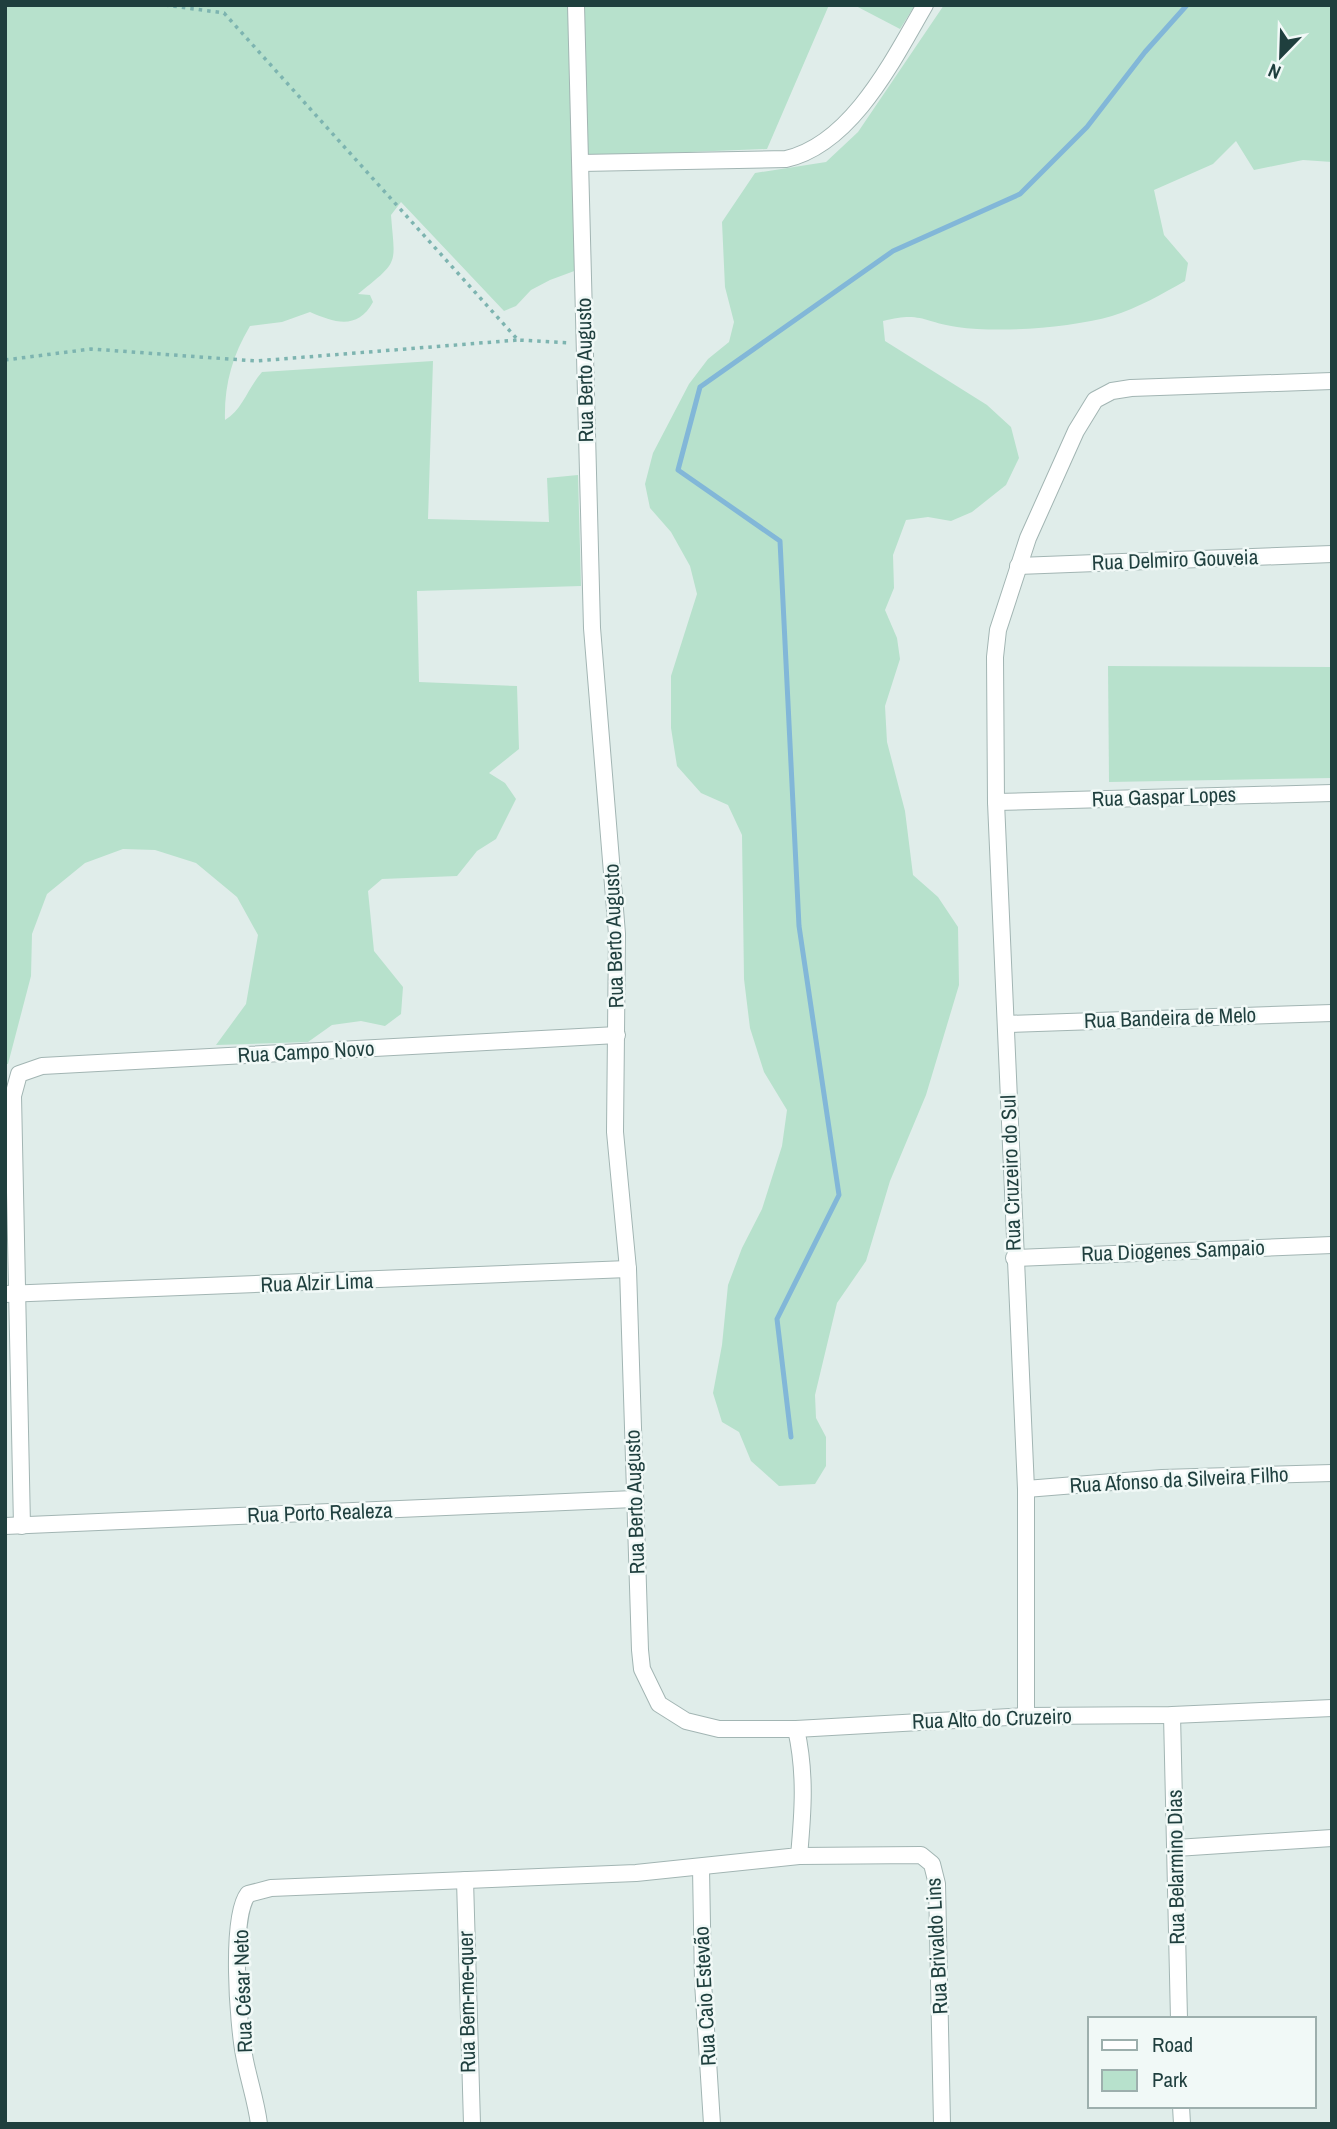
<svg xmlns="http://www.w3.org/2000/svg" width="1337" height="2129" font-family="'Archivo Narrow',sans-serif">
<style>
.green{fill:#b7e1cc}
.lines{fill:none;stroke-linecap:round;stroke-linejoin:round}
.stream{stroke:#82b7d8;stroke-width:5}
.street-casing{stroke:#a2b5b3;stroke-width:18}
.path{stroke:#7db4b0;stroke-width:3.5;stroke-dasharray:3.5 5;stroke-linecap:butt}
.street{stroke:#fff;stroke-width:16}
.labels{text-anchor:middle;stroke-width:5;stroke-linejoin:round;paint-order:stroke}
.street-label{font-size:21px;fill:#1f3f3e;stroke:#f1f9f7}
</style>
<rect width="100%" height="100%" fill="#e0edea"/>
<!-- green -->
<g class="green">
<path d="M 5,5 L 829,5 L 767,149 L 589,156 L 577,270 L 550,280 L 531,290 L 516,306 L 504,311 L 401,202 L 391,215 C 395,266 400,260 358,294 L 370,295 L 373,302 C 358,330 335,323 310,312 L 282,322 L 250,326 C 232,356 224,386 225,420 C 243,409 247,389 262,372 L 433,361 L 428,519 L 549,522 L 547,478 L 578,475 L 581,586 L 417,591 L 419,682 L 517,686 L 519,749 L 489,773 L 505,783 L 516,799 L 496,839 L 477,851 L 457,876 L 382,879 L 368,891 L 374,951 L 403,987 L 401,1014 L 385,1026 L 361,1021 L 332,1025 L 308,1042 L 216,1045 L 246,1004 L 258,935 L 237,897 L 196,863 L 155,850 L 123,849 L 85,863 L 47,894 L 32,934 L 31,976 L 8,1064 L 5,1064 Z"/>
<path d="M 854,5 L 915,5 L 900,29 Z"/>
<path d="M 944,5 L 1332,5 L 1332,162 L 1303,160 L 1254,170 L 1236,141 L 1213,164 L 1154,190 L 1164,235 L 1188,263 L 1185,281 C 1162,294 1138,308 1112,316 C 1070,328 1000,333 957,327 C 923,322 921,311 883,321 L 885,341 L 987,405 L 1011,427 L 1019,458 L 1006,485 L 972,512 L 951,521 L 928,517 L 906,520 L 893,555 L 894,588 L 885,610 L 897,638 L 900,659 L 885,706 L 887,742 L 905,811 L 913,875 L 938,897 L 958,927 L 959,985 L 926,1095 L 890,1181 L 866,1261 L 837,1303 L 815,1395 L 816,1418 L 826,1437 L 826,1466 L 815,1484 L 779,1486 L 751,1461 L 739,1432 L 722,1422 L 713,1393 L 722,1345 L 728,1285 L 742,1248 L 762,1209 L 782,1146 L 787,1110 L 764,1072 L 750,1028 L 744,979 L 742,835 L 728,805 L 701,793 L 677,766 L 671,728 L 671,676 L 697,594 L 690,566 L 671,532 L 650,508 L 645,484 L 653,453 L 689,384 L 708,359 L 729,342 L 734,322 L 725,287 L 722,222 L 755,173 L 826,162 L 858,132 Z"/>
<path d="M 1108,666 L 1332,667 L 1332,778 L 1109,782 Z"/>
</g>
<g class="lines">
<!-- stream -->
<path class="stream" d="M 791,1437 L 777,1319 L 839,1195 L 799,926 L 780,541 L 678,470 L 700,387 L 893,251 L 1020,194 L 1087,127 L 1145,52 L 1187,5"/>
<defs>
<g id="street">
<path d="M 576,5 L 592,628 L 617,934 L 615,1132 L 628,1269 L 640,1650 L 642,1669 L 659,1704 L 686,1721 L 719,1729 L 796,1729 L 1026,1716 L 1172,1715 L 1332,1708"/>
<path d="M 581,163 L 786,159 C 852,144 893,60 925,5"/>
<path d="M 1018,566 L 1332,554"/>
<path d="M 996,802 L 1332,793"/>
<path d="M 1007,1024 L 1332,1013"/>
<path d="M 1014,1258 L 1332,1245"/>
<path d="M 5,1294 L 628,1269"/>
<path d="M 1026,1489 L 1162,1478 L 1332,1473"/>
<path d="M 5,1526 L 634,1499"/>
<path d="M 22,1526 L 13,1096 L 19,1074 L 42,1066 L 617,1035"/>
<path d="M 1172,1715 L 1179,2019"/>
<path d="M 1026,1716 L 1026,1489 L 996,802 L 995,657 L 998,630 L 1028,538 L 1076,431 L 1095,400 L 1112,391 L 1131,388 L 1332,381"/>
<path d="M 1176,1848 L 1332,1838"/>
<path d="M 799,1856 L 921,1855 L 932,1864 L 937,1884 L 942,2124"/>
<path d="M 701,1868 L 703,1982 L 712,2124"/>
<path d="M 465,1880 L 472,2124"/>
<path d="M 1181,2106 L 1182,2124"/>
<path d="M 259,2124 C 256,2100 248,2078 244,2055 C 238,2024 230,1917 248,1894 L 271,1888 L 636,1873 L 799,1856 C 803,1812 806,1773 796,1729"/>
</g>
</defs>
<!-- street casing -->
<use href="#street" class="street-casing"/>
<!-- path -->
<g class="path">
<path d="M 165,5 L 224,13 L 518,340 L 570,343"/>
<path d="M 5,360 L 91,349 L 256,361 L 518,340"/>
</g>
<!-- street -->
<use href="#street" class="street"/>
</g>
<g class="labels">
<!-- street labels -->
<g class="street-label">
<text transform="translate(585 370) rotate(-91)" y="7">Rua Berto Augusto</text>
<text transform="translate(1175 560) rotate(-2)" y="7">Rua Delmiro Gouveia</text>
<text transform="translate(1164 797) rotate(-2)" y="7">Rua Gaspar Lopes</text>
<text transform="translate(614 936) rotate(-92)" y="7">Rua Berto Augusto</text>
<text transform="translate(1170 1018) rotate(-2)" y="7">Rua Bandeira de Melo</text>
<text transform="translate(306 1052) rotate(-3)" y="7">Rua Campo Novo</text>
<text transform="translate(1011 1173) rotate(-92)" y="7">Rua Cruzeiro do Sul</text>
<text transform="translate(1173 1251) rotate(-2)" y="7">Rua Diogenes Sampaio</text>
<text transform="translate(317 1283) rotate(-2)" y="7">Rua Alzir Lima</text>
<text transform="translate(1179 1480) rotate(-3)" y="7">Rua Afonso da Silveira Filho</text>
<text transform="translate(635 1502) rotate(-92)" y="7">Rua Berto Augusto</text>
<text transform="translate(320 1513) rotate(-2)" y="7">Rua Porto Realeza</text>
<text transform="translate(992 1719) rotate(-2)" y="7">Rua Alto do Cruzeiro</text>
<text transform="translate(1176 1867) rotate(-91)" y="7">Rua Belarmino Dias</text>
<text transform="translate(937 1946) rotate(-93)" y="7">Rua Brivaldo Lins</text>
<text transform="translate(243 1991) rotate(-92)" y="7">Rua César Neto</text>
<text transform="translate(705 1996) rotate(-93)" y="7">Rua Caio Estevão</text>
<text transform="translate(467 2002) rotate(-91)" y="7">Rua Bem-me-quer</text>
</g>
</g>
<!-- border -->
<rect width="1337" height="2129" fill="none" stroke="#1f3f3e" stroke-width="14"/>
<!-- legend -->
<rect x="1088" y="2017" width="228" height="91" fill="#f1f9f7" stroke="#9dafad" stroke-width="2"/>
<rect x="1102" y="2040" width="35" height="10" fill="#ffffff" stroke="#9dafad" stroke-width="2"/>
<text x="1152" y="2052" font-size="21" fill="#1f3f3e">Road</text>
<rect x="1102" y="2070" width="35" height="21" fill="#b7e1cc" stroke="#9dafad" stroke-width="2"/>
<text x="1152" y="2087" font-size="21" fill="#1f3f3e">Park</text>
<!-- north arrow -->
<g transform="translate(1281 56) rotate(203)" stroke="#f1f9f7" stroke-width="5" paint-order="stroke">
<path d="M0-5L12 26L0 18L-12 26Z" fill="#1f3f3e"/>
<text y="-10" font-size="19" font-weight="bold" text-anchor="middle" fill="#1f3f3e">N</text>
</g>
</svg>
